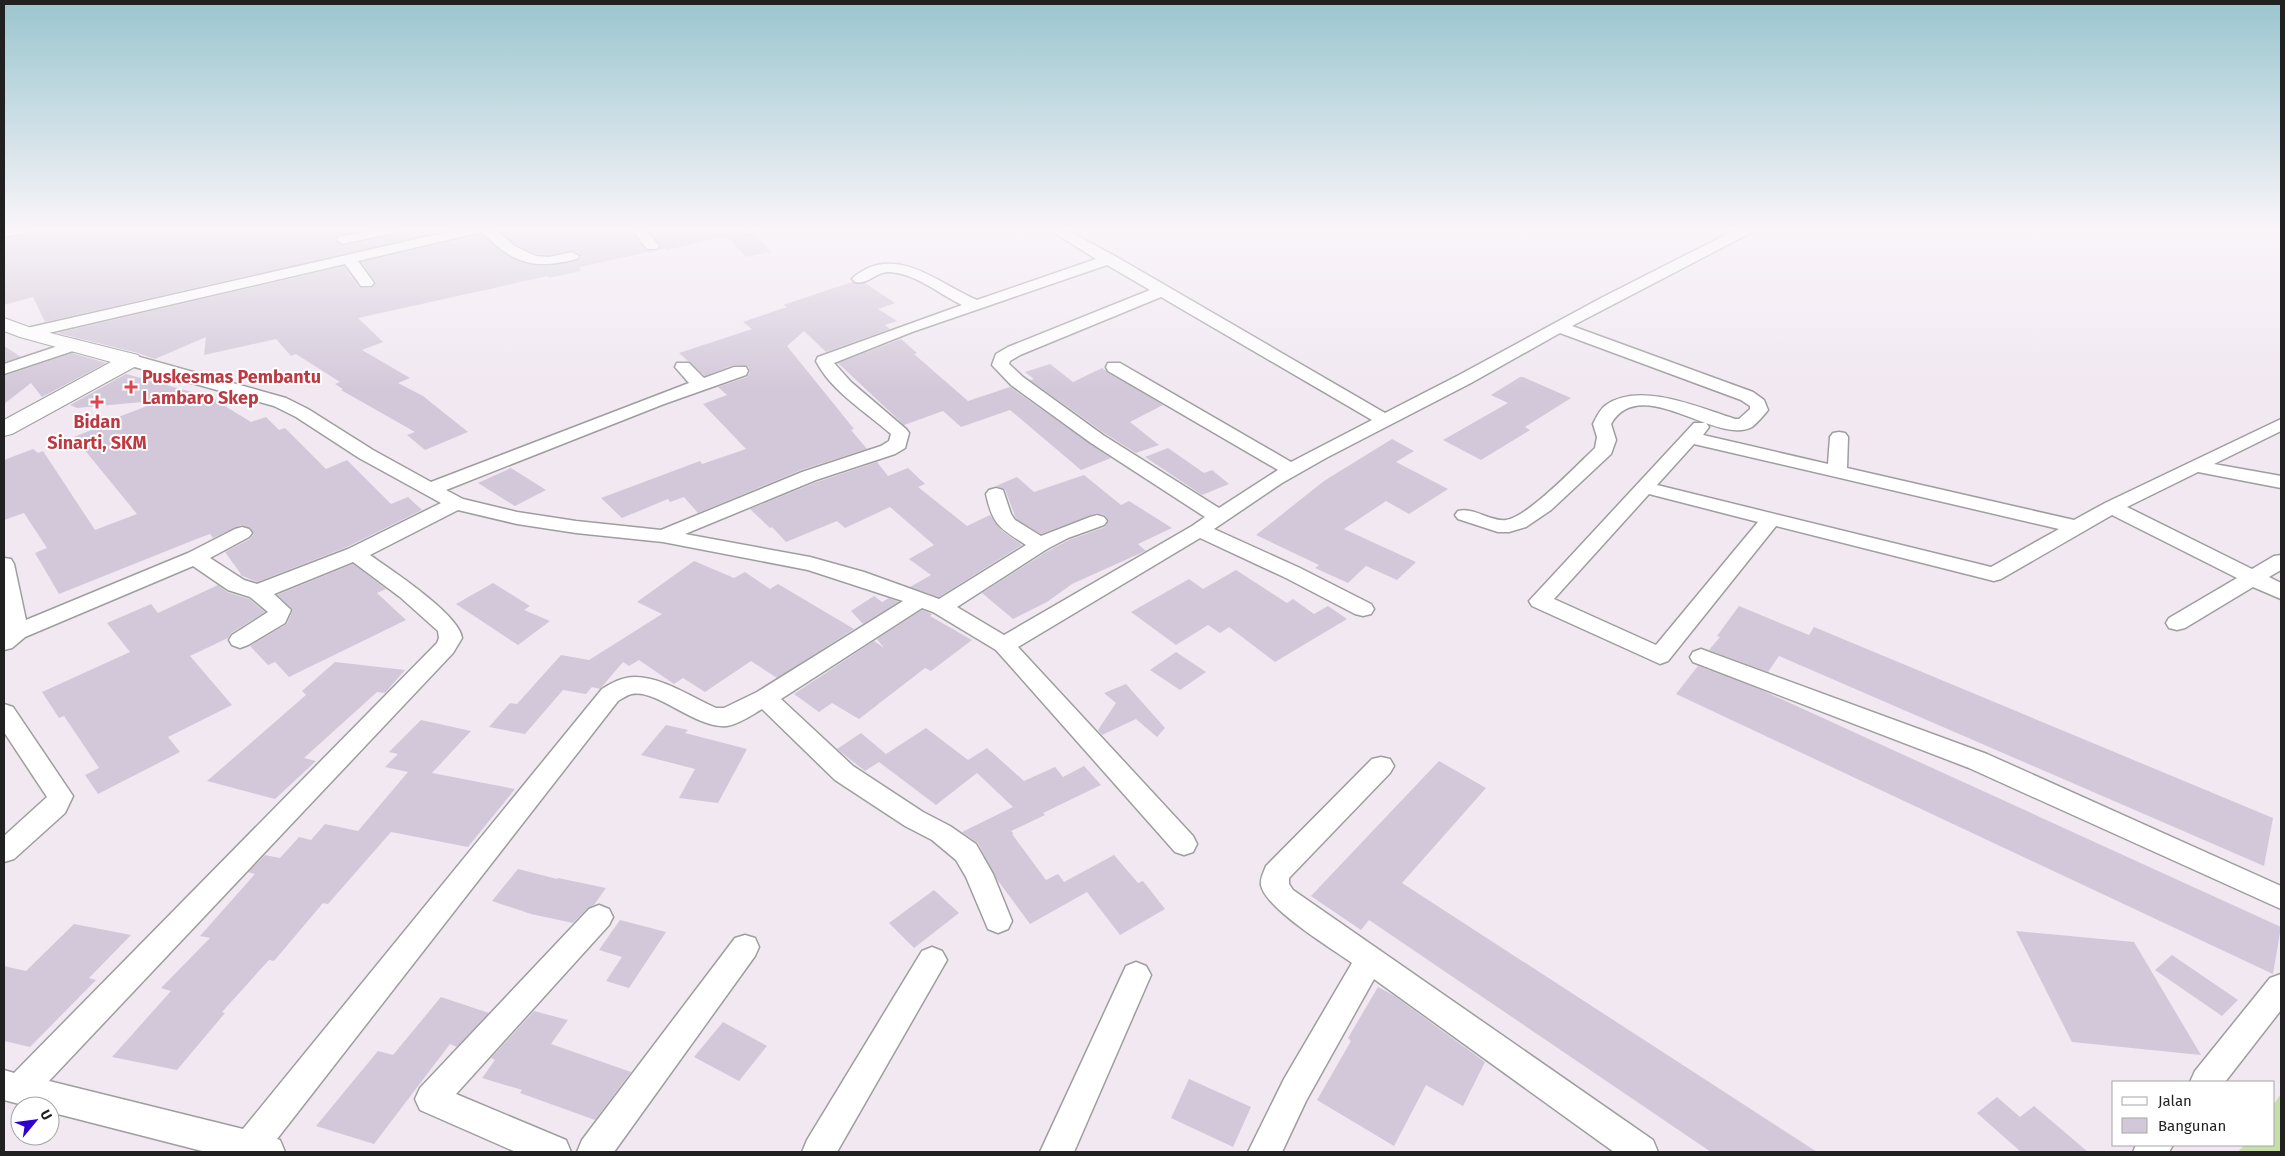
<svg xmlns="http://www.w3.org/2000/svg" width="2285" height="1156" font-family="'Fira Sans',sans-serif">
<style>
.water{fill:#c6dfa9}
.building{fill:#d3c8d9}
.lines{fill:none;stroke-linecap:round;stroke-linejoin:round}
.minor-casing{stroke:#9e9e9e;stroke-width:3}
.tertiary-casing{stroke:#9e9e9e;stroke-width:2}
.minor{fill:#fff;fill-rule:evenodd}
.tertiary{fill:#fff;fill-rule:evenodd}
.health-dot{fill:#e0444e;stroke:#fff;stroke-width:2}
.labels{text-anchor:middle;stroke-width:4;stroke-linejoin:round;paint-order:stroke}
.health-label{font-size:18px;font-weight:bold;fill:#be3a42;stroke:#fff;text-anchor:start}
</style>
<rect width="100%" height="100%" fill="#f1e8f2"/>
<!-- water -->
<path class="water" d="M 2281,1094 L 2281,1152 L 2238,1152 L 2244,1145 L 2274,1145 L 2274,1104 Z"/>
<!-- building -->
<g class="building">
<path d="M 45,227 L 320,227 L 326,232 L 354,227 L 377,227 L 338,235 L 334,240 L 343,246 L 406,232 L 410,227 L 462,227 L 45,322 L 33,297 L 4,305 L 4,239 L 41,232 Z"/>
<path d="M 494,227 L 628,227 L 646,250 L 653,251 L 579,267 L 581,271 L 549,278 L 548,276 L 358,318 L 383,342 L 362,350 L 410,378 L 398,383 L 423,396 L 468,432 L 425,450 L 407,435 L 415,432 L 341,390 L 343,389 L 335,384 L 340,382 L 296,354 L 291,356 L 276,339 L 204,355 L 206,337 L 155,359 L 138,353 L 57,333 L 344,266 L 359,287 L 371,288 L 376,282 L 361,262 L 481,234 L 503,253 L 525,263 L 549,266 L 577,261 L 581,257 L 580,254 L 572,250 L 549,255 L 536,254 L 516,244 Z"/>
<path d="M 646,227 L 736,227 L 744,235 L 749,236 L 754,233 L 771,252 L 746,257 L 727,236 L 666,250 L 665,248 L 659,250 L 660,245 Z"/>
<path d="M 852,282 L 865,283 L 895,303 L 878,309 L 897,321 L 885,325 L 890,329 L 826,352 L 804,331 L 787,346 L 854,429 L 851,430 L 867,449 L 801,470 L 698,513 L 684,497 L 670,502 L 668,499 L 622,518 L 601,498 L 700,461 L 702,464 L 746,449 L 703,404 L 727,395 L 718,387 L 747,377 L 750,372 L 748,366 L 733,365 L 705,376 L 679,353 L 752,329 L 743,322 L 787,307 L 783,305 Z"/>
<path d="M 901,339 L 917,353 L 914,354 L 968,401 L 1010,387 L 1111,458 L 1081,470 L 1010,410 L 961,427 L 943,411 L 904,425 L 838,363 Z"/>
<path d="M 4,346 L 21,357 L 4,362 Z"/>
<path d="M 72,353 L 106,363 L 42,397 L 31,383 L 4,404 L 4,376 Z"/>
<path d="M 1050,364 L 1073,382 L 1102,368 L 1163,405 L 1130,422 L 1159,445 L 1136,453 L 1104,433 L 1030,380 L 1034,379 L 1025,372 Z"/>
<path d="M 126,374 L 210,397 L 251,422 L 266,417 L 279,430 L 285,428 L 326,469 L 347,460 L 391,504 L 408,497 L 422,510 L 347,547 L 257,582 L 240,575 L 241,574 L 225,552 L 250,539 L 254,534 L 250,528 L 241,525 L 213,538 L 210,534 L 199,538 L 59,594 L 35,553 L 47,548 L 24,513 L 4,520 L 4,460 L 33,449 L 38,453 L 43,451 L 95,530 L 137,514 L 74,437 L 111,422 L 108,421 L 155,403 L 154,401 L 77,408 L 70,405 Z"/>
<path d="M 1520,377 L 1523,377 L 1571,398 L 1525,427 L 1530,430 L 1481,460 L 1443,440 L 1508,403 L 1491,395 Z"/>
<path d="M 1392,439 L 1414,451 L 1396,462 L 1448,489 L 1409,514 L 1386,501 L 1344,529 L 1416,562 L 1397,580 L 1366,566 L 1348,583 L 1315,568 L 1319,565 L 1256,535 L 1324,481 Z"/>
<path d="M 1168,448 L 1204,473 L 1212,470 L 1229,484 L 1202,495 L 1145,457 Z"/>
<path d="M 877,462 L 888,476 L 908,468 L 925,484 L 918,487 L 967,526 L 990,515 L 1002,531 L 1022,545 L 939,597 L 910,587 L 931,575 L 909,559 L 934,545 L 890,507 L 845,528 L 837,521 L 786,542 L 772,527 L 770,528 L 750,509 L 817,482 Z"/>
<path d="M 511,468 L 546,490 L 515,506 L 478,483 Z"/>
<path d="M 1084,475 L 1121,505 L 1129,501 L 1172,528 L 1138,544 L 1146,551 L 1143,552 L 1072,584 L 1047,602 L 1013,619 L 982,593 L 1048,551 L 1069,540 L 1105,527 L 1109,521 L 1105,515 L 1096,513 L 1041,534 L 1016,519 L 1005,489 L 996,486 L 1017,477 L 1034,492 Z"/>
<path d="M 694,561 L 734,578 L 745,572 L 770,589 L 778,584 L 854,629 L 777,678 L 751,661 L 705,692 L 683,678 L 674,684 L 639,660 L 629,666 L 623,662 L 600,689 L 592,687 L 586,694 L 563,690 L 525,734 L 489,727 L 510,703 L 517,704 L 561,655 L 589,660 L 662,614 L 637,602 Z"/>
<path d="M 353,564 L 386,589 L 377,593 L 406,620 L 289,677 L 275,662 L 268,665 L 250,646 L 287,624 L 293,610 L 277,595 Z"/>
<path d="M 1236,570 L 1287,603 L 1293,599 L 1314,614 L 1328,606 L 1347,619 L 1275,662 L 1229,627 L 1220,633 L 1208,625 L 1176,645 L 1131,612 L 1189,579 L 1203,589 Z"/>
<path d="M 493,583 L 530,606 L 524,610 L 550,621 L 518,645 L 456,604 Z"/>
<path d="M 218,585 L 227,592 L 249,599 L 265,612 L 231,633 L 228,638 L 190,656 L 232,705 L 168,737 L 180,752 L 98,794 L 85,775 L 99,768 L 64,716 L 59,718 L 42,692 L 130,652 L 107,623 L 151,604 L 158,613 Z"/>
<path d="M 874,596 L 882,602 L 889,598 L 899,602 L 863,624 L 851,611 Z"/>
<path d="M 1739,606 L 1809,635 L 1814,627 L 2273,818 L 2264,866 L 1779,656 L 1768,672 L 1709,650 L 1720,637 L 1717,636 Z"/>
<path d="M 922,610 L 932,614 L 930,616 L 972,640 L 931,671 L 925,668 L 859,719 L 832,703 L 819,712 L 794,694 L 874,641 L 884,648 L 877,639 Z"/>
<path d="M 1176,652 L 1206,672 L 1180,690 L 1150,670 Z"/>
<path d="M 335,662 L 405,670 L 385,693 L 377,692 L 304,758 L 316,761 L 275,799 L 207,781 L 306,695 L 302,691 Z"/>
<path d="M 1698,666 L 1757,688 L 2281,927 L 2273,974 L 1676,694 Z"/>
<path d="M 1126,684 L 1165,728 L 1157,737 L 1136,719 L 1102,735 L 1098,730 L 1116,703 L 1104,693 Z"/>
<path d="M 421,720 L 471,731 L 432,773 L 515,789 L 468,847 L 391,832 L 328,904 L 323,903 L 274,961 L 269,960 L 222,1012 L 225,1013 L 177,1070 L 112,1057 L 171,991 L 161,988 L 210,938 L 200,936 L 255,874 L 248,872 L 265,855 L 280,858 L 299,837 L 311,840 L 325,824 L 358,831 L 408,772 L 385,767 L 398,754 L 389,752 Z"/>
<path d="M 666,725 L 688,730 L 685,733 L 747,749 L 718,803 L 679,798 L 695,769 L 641,755 Z"/>
<path d="M 926,728 L 968,760 L 987,748 L 1024,781 L 1055,767 L 1063,777 L 1084,766 L 1101,785 L 1043,813 L 1045,815 L 1011,831 L 1014,834 L 1012,834 L 1046,880 L 1058,874 L 1064,882 L 1114,855 L 1138,883 L 1143,881 L 1165,909 L 1120,935 L 1087,892 L 1030,924 L 996,878 L 978,843 L 962,832 L 1013,807 L 977,773 L 936,805 L 879,762 L 865,771 L 837,749 L 861,733 L 886,754 Z"/>
<path d="M 1439,761 L 1486,788 L 1402,883 L 1817,1152 L 1711,1152 L 1369,920 L 1361,930 L 1311,896 Z"/>
<path d="M 518,869 L 557,879 L 558,878 L 606,888 L 594,905 L 588,908 L 573,923 L 531,914 L 492,901 Z"/>
<path d="M 934,890 L 959,913 L 914,948 L 889,923 Z"/>
<path d="M 620,920 L 666,932 L 629,988 L 606,981 L 622,957 L 599,950 Z"/>
<path d="M 74,924 L 131,935 L 89,978 L 96,980 L 30,1047 L 4,1041 L 4,966 L 26,971 Z"/>
<path d="M 2016,931 L 2134,942 L 2201,1055 L 2072,1042 Z"/>
<path d="M 2172,955 L 2238,1000 L 2222,1016 L 2155,970 Z"/>
<path d="M 1378,987 L 1393,995 L 1485,1062 L 1463,1106 L 1426,1085 L 1394,1146 L 1317,1100 L 1351,1041 L 1348,1038 Z"/>
<path d="M 441,997 L 489,1013 L 457,1047 L 450,1044 L 374,1144 L 316,1126 L 378,1051 L 393,1055 Z"/>
<path d="M 534,1011 L 568,1020 L 551,1044 L 631,1072 L 595,1120 L 520,1093 L 522,1090 L 482,1078 L 495,1060 L 491,1058 Z"/>
<path d="M 723,1022 L 767,1046 L 739,1081 L 694,1057 Z"/>
<path d="M 1189,1079 L 1251,1107 L 1233,1147 L 1171,1118 Z"/>
<path d="M 1997,1097 L 2020,1117 L 2034,1106 L 2088,1152 L 2021,1152 L 1977,1113 Z"/>
</g>
<g class="lines">
<defs>
<g id="minor">
<path d="M 16,227 L 43,227 L 41,230 L 4,237 L 4,229 Z"/>
<path d="M 384,227 L 408,227 L 406,230 L 343,244 L 336,240 L 338,237 Z"/>
<path d="M 469,227 L 492,227 L 515,246 L 536,256 L 549,257 L 572,252 L 579,256 L 577,259 C 534,270 513,264 482,232 L 358,261 L 374,283 L 371,286 L 361,286 L 345,264 L 27,338 L 21,336 L 19,333 L 21,330 L 27,328 Z"/>
<path d="M 630,227 L 644,227 L 659,246 L 657,249 L 647,249 Z"/>
<path d="M 738,227 L 753,227 L 756,230 L 749,234 L 744,233 Z"/>
<path d="M 1045,227 L 1061,227 L 1115,256 L 1385,413 L 1459,375 L 1601,298 L 1741,227 L 1758,227 L 1756,230 L 1572,326 L 1753,392 L 1764,400 L 1768,410 C 1764,415 1757,423 1752,427 C 1717,446 1640,372 1611,424 L 1616,440 L 1611,454 L 1551,510 L 1526,527 L 1509,532 L 1498,532 L 1458,519 L 1455,515 L 1458,511 C 1475,507 1489,522 1506,520 C 1528,517 1578,464 1595,448 L 1597,437 L 1593,424 C 1596,418 1600,409 1606,405 C 1640,381 1700,408 1735,419 L 1739,419 L 1750,409 L 1750,406 L 1741,400 L 1560,333 L 1471,383 L 1326,458 L 1282,483 L 1214,529 L 1300,568 L 1371,604 L 1374,609 L 1371,614 L 1363,616 L 1355,614 L 1286,578 L 1200,538 L 1018,647 L 1193,836 L 1197,844 L 1193,852 L 1184,855 L 1175,852 L 996,650 L 933,612 L 922,608 L 781,699 L 853,766 L 923,812 L 950,826 L 976,844 L 993,874 L 1012,921 L 1008,929 L 998,933 L 988,929 L 966,877 L 956,860 L 932,840 L 905,826 L 835,780 L 762,709 C 752,715 739,724 727,726 C 696,729 657,689 632,694 C 627,695 623,698 618,701 L 277,1139 L 280,1140 L 285,1152 L 206,1152 L 50,1112 L 50,1106 L 27,1106 L 4,1100 L 4,1070 L 14,1073 L 437,643 L 439,638 L 438,631 L 400,597 L 353,562 L 274,594 L 291,610 L 285,623 L 248,645 L 240,648 L 232,645 L 229,640 L 232,635 L 268,612 L 250,597 L 228,590 L 193,566 L 25,637 L 12,648 L 4,650 L 5,630 L 4,558 L 11,559 L 14,564 L 26,620 L 188,553 L 235,529 L 242,527 L 249,529 L 252,533 L 249,537 L 210,558 L 244,580 L 257,584 L 348,549 L 441,503 L 359,458 L 296,417 L 274,406 L 124,364 L 122,360 L 124,356 L 136,356 L 286,398 L 308,409 L 373,450 L 431,482 L 689,383 L 675,367 L 677,363 L 689,363 L 704,378 L 734,367 L 746,367 L 748,371 L 746,375 L 664,404 L 446,490 L 463,499 L 517,512 L 576,521 L 661,530 L 802,472 L 881,446 L 889,441 L 891,434 C 866,412 831,391 816,361 L 818,357 L 962,305 C 939,294 914,272 887,272 C 875,273 867,285 855,282 L 852,279 C 856,274 863,271 868,268 C 907,252 943,286 977,300 L 1096,259 ZM 1107,265 L 1150,290 L 1008,347 L 996,354 L 992,365 L 1011,385 L 1091,443 L 1205,517 L 1192,526 L 1004,635 L 957,607 L 1047,549 L 1068,538 L 1104,525 L 1107,521 L 1104,517 L 1097,515 L 1090,517 L 1041,536 L 1015,520 L 1011,514 L 1003,490 L 996,488 L 989,490 L 986,494 C 993,526 1000,528 1026,545 L 939,599 L 864,572 L 810,557 L 685,534 L 816,480 L 895,454 L 905,448 L 909,433 L 906,429 L 851,382 L 834,363 L 912,332 ZM 1161,297 L 1372,420 L 1291,462 L 1120,363 L 1108,363 L 1106,367 L 1108,371 L 1278,470 L 1219,508 L 1103,435 L 1023,377 L 1009,364 L 1010,361 L 1020,355 ZM 458,510 L 517,524 L 576,533 L 663,542 L 808,570 L 903,601 L 757,692 L 724,708 L 716,708 C 691,697 662,677 635,677 C 622,677 612,683 602,689 L 243,1129 L 49,1081 L 453,653 L 462,638 C 460,615 390,569 370,555 Z"/>
<path d="M 76,340 L 82,342 L 84,345 L 82,348 L 4,374 L 4,364 Z"/>
<path d="M 2281,419 L 2281,431 L 2214,464 L 2281,476 L 2281,488 L 2198,472 L 2127,507 L 2252,569 L 2274,556 L 2281,555 L 2281,570 L 2269,577 L 2281,583 L 2281,599 L 2253,587 L 2185,628 L 2177,630 L 2169,628 L 2166,623 L 2169,618 L 2237,578 L 2112,515 L 2001,579 L 1994,581 L 1776,526 L 1668,661 L 1660,664 L 1532,606 L 1529,601 L 1694,423 L 1706,423 L 1709,427 L 1703,435 L 1828,464 L 1830,437 L 1833,433 L 1839,432 L 1845,433 L 1848,437 L 1847,468 L 2074,520 L 2105,503 ZM 1694,444 L 2059,529 L 1991,567 L 1657,485 ZM 1649,494 L 1758,522 L 1656,645 L 1554,599 Z"/>
<path d="M 1701,649 L 1987,754 L 2281,886 L 2281,909 L 1969,768 L 1693,662 L 1690,657 L 1693,652 Z"/>
<path d="M 4,704 L 13,707 L 73,796 L 65,813 L 14,859 L 4,862 L 4,836 L 47,797 L 4,732 Z"/>
<path d="M 1381,757 L 1390,759 L 1394,766 L 1390,773 L 1289,878 L 1289,884 L 1293,890 L 1653,1140 L 1658,1152 L 1614,1152 L 1374,979 L 1306,1101 L 1282,1152 L 1248,1152 L 1284,1079 L 1352,963 C 1331,948 1265,908 1261,885 C 1260,878 1264,872 1266,866 L 1372,759 Z"/>
<path d="M 599,905 L 609,909 L 613,917 L 609,925 L 456,1094 L 566,1140 L 571,1152 L 516,1152 L 420,1110 L 415,1099 L 420,1088 L 589,909 Z"/>
<path d="M 745,935 L 755,938 L 759,947 L 755,956 L 614,1152 L 577,1152 L 582,1140 L 735,938 Z"/>
<path d="M 932,947 L 942,951 L 947,960 L 837,1152 L 802,1152 L 807,1140 L 922,951 Z"/>
<path d="M 1136,962 L 1146,966 L 1151,975 L 1074,1152 L 1040,1152 L 1126,966 Z"/>
<path d="M 2281,974 L 2281,1010 L 2225,1082 L 2190,1082 L 2195,1071 L 2270,978 Z"/>
<path d="M 2136,1145 L 2173,1145 L 2169,1152 L 2133,1152 Z"/>
</g>
<path id="tertiary" d="M 4,318 L 34,329 L 138,355 L 141,360 L 138,365 L 12,434 L 4,436 L 4,420 L 111,362 L 20,337 L 4,331 Z"/>
</defs>
<!-- minor casing -->
<use href="#minor" class="minor-casing"/>
<!-- tertiary casing -->
<use href="#tertiary" class="tertiary-casing"/>
<!-- minor -->
<use href="#minor" class="minor"/>
<!-- tertiary -->
<use href="#tertiary" class="tertiary"/>
</g>
<!-- sky -->
<linearGradient id="sky" x2="0" y2="1"><stop stop-color="#9ac5cf"/><stop offset="0.59" stop-color="#f9f5f9"/><stop offset="1" stop-color="#f9f5f9" stop-opacity="0"/></linearGradient>
<rect width="2285" height="388" fill="url(#sky)"/>
<!-- markers -->
<g class="health-dot">
<path d="M128.5 379.5h5v5h5v5h-5v5h-5v-5h-5v-5h5z"/>
<path d="M94.5 394.5h5v5h5v5h-5v5h-5v-5h-5v-5h5z"/>
</g>
<g class="labels">
<!-- health labels -->
<g class="health-label">
<text x="142" y="383">Puskesmas Pembantu<tspan x="142" dy="21">Lambaro Skep</tspan></text>
<text x="97" y="428" text-anchor="middle">Bidan<tspan x="97" dy="21">Sinarti, SKM</tspan></text>
</g>
</g>
<!-- border -->
<rect width="2285" height="1156" fill="none" stroke="#212121" stroke-width="10"/>
<!-- legend -->
<rect x="2112" y="1081" width="162" height="65" fill="#ffffff" stroke="#a6a6a6"/>
<rect x="2122" y="1097" width="25" height="8" fill="#ffffff" stroke="#a6a6a6"/>
<text x="2158" y="1106" font-size="15" fill="#212121">Jalan</text>
<rect x="2122" y="1118" width="25" height="15" fill="#d3c8d9" stroke="#a6a6a6"/>
<text x="2158" y="1131" font-size="15" fill="#212121">Bangunan</text>
<!-- north arrow -->
<g transform="translate(35 1121) rotate(61)"><circle r="24" fill="#ffffff" stroke="#a6a6a6"/>
<path d="M0-4L9 19L0 12L-9 19Z" fill="#3000d3"/>
<text y="-8" font-size="14" font-weight="bold" text-anchor="middle" fill="#212121">U</text>
</g>
</svg>
